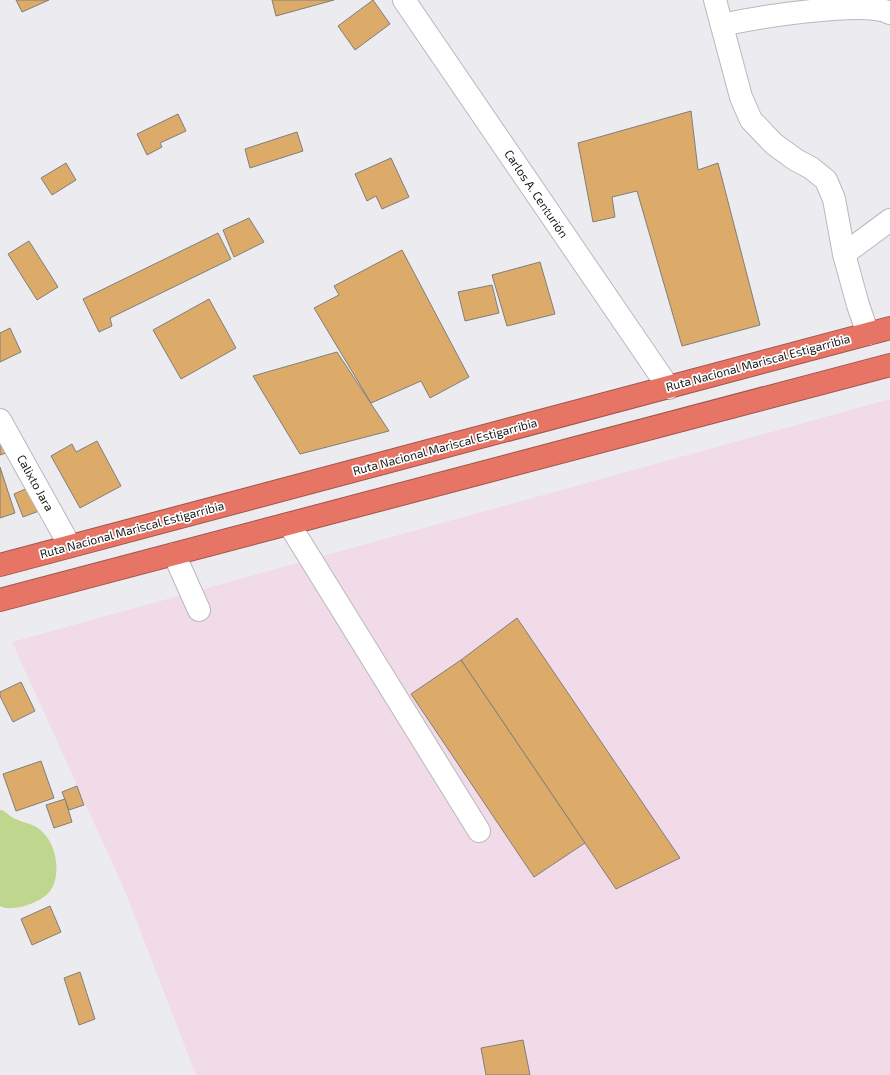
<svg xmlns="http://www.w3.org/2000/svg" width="890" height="1075" font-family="'Exo 2',sans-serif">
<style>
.industrial{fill:#f2dbe8}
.green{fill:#bfd68f}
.building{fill:#dcaa69;stroke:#807e7b}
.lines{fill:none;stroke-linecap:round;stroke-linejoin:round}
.minor-casing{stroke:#b9b9bd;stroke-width:24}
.highway-casing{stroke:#9f544b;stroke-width:24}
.minor{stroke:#fff;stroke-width:22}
.highway{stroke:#e77566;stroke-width:22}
.labels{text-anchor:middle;stroke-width:3.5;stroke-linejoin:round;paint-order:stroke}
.street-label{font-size:12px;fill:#181819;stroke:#fff}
</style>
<rect width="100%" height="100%" fill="#ececf0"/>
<!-- industrial -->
<path class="industrial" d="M 890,399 L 890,1075 L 196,1075 L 124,889 L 12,642 Z"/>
<!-- green -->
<path class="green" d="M 0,810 L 2,810 C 7,813 12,818 18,820 C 30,825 37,824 46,836 C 57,849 61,877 50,891 C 43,902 12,913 0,906 Z"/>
<!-- building -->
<g class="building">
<path d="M 16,0 L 49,0 L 22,12 Z"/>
<path d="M 272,0 L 334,0 L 276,16 Z"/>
<path d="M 373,0 L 390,24 L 355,50 L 338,26 Z"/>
<path d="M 691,111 L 698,170 L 718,163 L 760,325 L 682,346 L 637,191 L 612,197 L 615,217 L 593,222 L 578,143 Z"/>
<path d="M 178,114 L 186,131 L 160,143 L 162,147 L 147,155 L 137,134 Z"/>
<path d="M 297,132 L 303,151 L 250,168 L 245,149 Z"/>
<path d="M 391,158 L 409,197 L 382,209 L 376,196 L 367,201 L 355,174 Z"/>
<path d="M 66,163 L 76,180 L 52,195 L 41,178 Z"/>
<path d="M 249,218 L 264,242 L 234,257 L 223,230 Z"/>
<path d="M 218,233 L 231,259 L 110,318 L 112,326 L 99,332 L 83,299 Z"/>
<path d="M 29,241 L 58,287 L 37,300 L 8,254 Z"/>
<path d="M 402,250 L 469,377 L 430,398 L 421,381 L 371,403 L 314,308 L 339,295 L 334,286 Z"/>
<path d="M 540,262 L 555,314 L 507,326 L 492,275 Z"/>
<path d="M 492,285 L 499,313 L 465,321 L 458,292 Z"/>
<path d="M 209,299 L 236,348 L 181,379 L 153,330 Z"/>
<path d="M 10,328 L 21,352 L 0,362 L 0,333 Z"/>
<path d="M 337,352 L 389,431 L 300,454 L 253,376 Z"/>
<path d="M 0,437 L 6,453 L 0,455 Z"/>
<path d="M 97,441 L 121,486 L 80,508 L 51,456 L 72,444 L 76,452 Z"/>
<path d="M 0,467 L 15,513 L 0,518 Z"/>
<path d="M 30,487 L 39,511 L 23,517 L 14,494 Z"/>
<path d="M 517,618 L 680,858 L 616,889 L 461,660 Z"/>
<path d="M 461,660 L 585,843 L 534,877 L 411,694 Z"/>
<path d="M 21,682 L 35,711 L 13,722 L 0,696 L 0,692 Z"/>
<path d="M 41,761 L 54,798 L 16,811 L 3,774 Z"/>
<path d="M 77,786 L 84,805 L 69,810 L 62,792 Z"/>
<path d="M 65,799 L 72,822 L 54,828 L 46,805 Z"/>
<path d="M 50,906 L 61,932 L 32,945 L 21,919 Z"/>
<path d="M 80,972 L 95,1019 L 79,1025 L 64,978 Z"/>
<path d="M 523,1040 L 530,1075 L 486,1075 L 481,1048 Z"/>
</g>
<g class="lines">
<defs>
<g id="minor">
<path d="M 404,0 L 669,388"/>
<path d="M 715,0 L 741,97 L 751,120 L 774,144 L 796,160 L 811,168 L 826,180 L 834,199 L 844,254 L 858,305 L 868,334"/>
<path d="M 722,25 C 757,17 865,0 890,13"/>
<path d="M 844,254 L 890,220"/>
<path d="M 0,420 L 70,546"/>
<path d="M 289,524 L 479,831"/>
<path d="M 174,554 L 199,610"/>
</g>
<g id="highway">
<path d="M 0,565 L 890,328"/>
<path d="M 0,600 L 890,365"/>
</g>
</defs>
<!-- minor casing -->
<use href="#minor" class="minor-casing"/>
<!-- highway casing -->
<use href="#highway" class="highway-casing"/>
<!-- minor -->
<use href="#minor" class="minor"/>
<!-- highway -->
<use href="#highway" class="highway"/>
</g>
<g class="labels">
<!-- street labels -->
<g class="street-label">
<text transform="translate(536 194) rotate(56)" y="4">Carlos A. Centurión</text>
<text transform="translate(758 363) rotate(-15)" y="4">Ruta Nacional Mariscal Estigarribia</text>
<text transform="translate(445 447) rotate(-15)" y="4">Ruta Nacional Mariscal Estigarribia</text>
<text transform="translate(35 483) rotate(61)" y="4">Calixto Jara</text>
<text transform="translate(132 530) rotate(-15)" y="4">Ruta Nacional Mariscal Estigarribia</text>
</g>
</g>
</svg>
